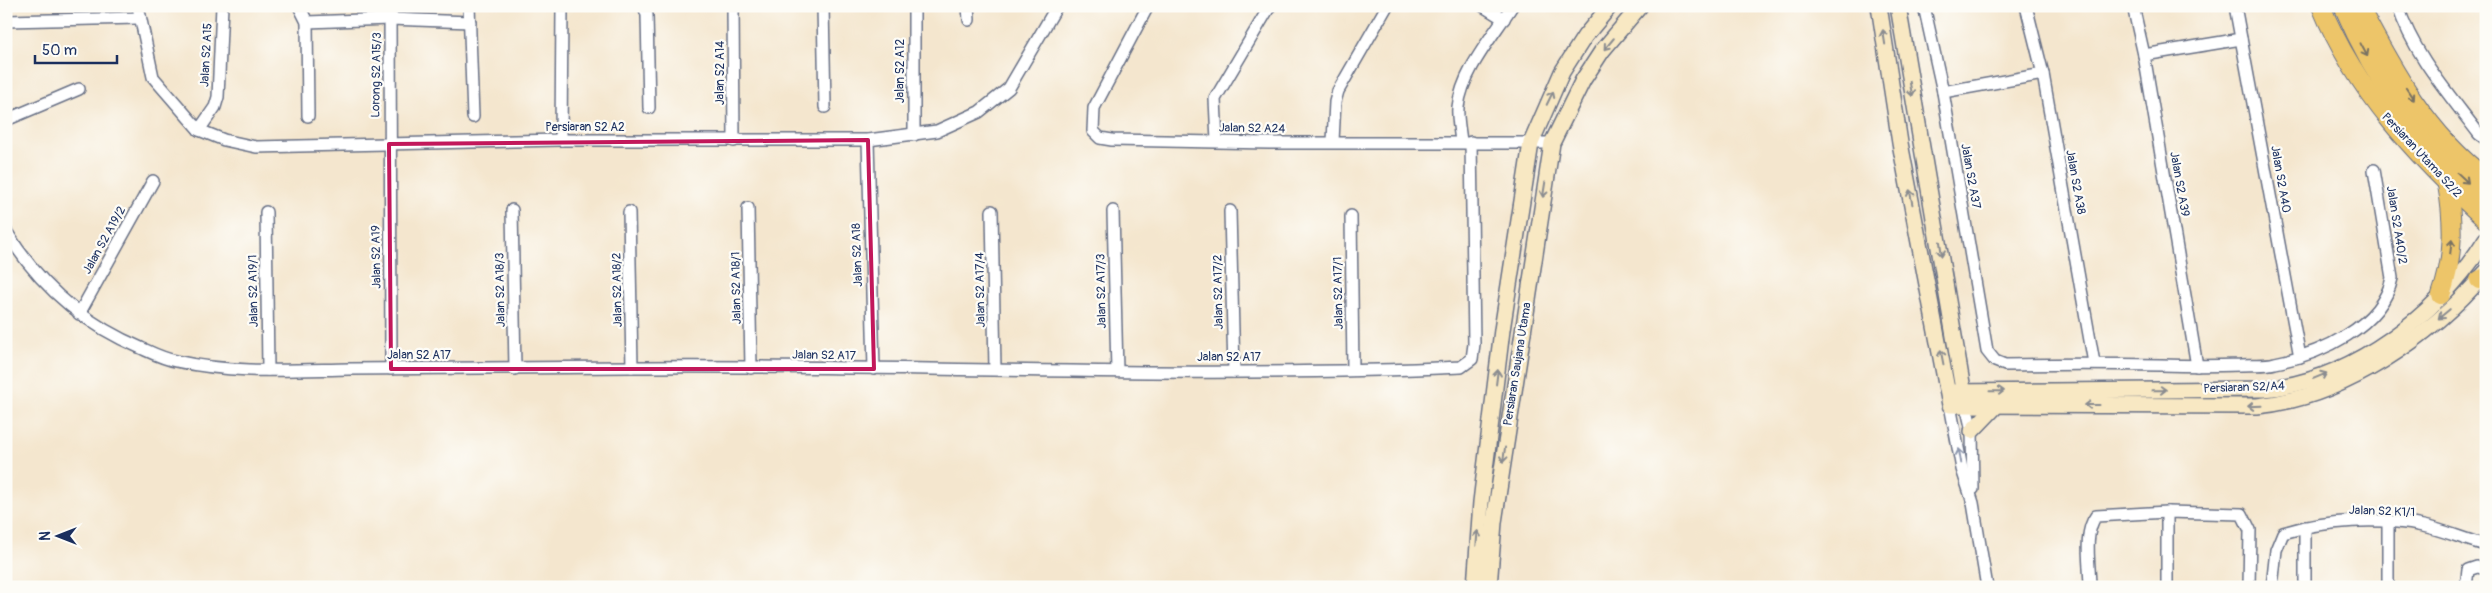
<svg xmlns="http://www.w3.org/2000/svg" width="2492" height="593" font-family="Pangolin,sans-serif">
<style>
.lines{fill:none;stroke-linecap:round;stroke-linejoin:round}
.street-casing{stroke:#676f85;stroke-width:14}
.secondary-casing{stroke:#676f85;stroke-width:18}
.primary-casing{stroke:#676f85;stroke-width:20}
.street{stroke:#fff;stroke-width:11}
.secondary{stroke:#f8e8c3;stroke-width:15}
.primary{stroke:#edc569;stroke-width:18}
.oneway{stroke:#8a8c90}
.oneway2{stroke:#797263}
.oneway3{stroke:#8d97ae}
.marked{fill:none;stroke:#c2185b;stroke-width:4;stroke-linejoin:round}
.labels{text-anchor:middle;stroke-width:4.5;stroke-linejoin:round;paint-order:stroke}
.street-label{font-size:12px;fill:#1b2f5e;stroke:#fdfcf7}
</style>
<rect width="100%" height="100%" fill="#fdfcf7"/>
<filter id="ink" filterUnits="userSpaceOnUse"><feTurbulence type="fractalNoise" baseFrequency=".02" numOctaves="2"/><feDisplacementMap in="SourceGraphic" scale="10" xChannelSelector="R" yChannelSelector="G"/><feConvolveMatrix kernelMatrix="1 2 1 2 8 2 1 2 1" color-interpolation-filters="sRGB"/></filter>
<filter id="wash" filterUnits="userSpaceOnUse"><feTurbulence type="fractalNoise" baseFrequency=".0096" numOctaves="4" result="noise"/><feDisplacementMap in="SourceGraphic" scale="20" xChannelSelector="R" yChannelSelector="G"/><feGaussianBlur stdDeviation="1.12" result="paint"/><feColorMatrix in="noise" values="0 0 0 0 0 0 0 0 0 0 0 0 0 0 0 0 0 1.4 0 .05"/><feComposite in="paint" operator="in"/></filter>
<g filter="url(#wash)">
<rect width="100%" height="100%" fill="#f4e6ce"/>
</g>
<g filter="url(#ink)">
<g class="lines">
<defs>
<g id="street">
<path d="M 138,6 L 153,77 L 199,130 L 224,140 L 256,147 L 561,140 L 868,140 L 937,131 L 979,112 L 1009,88 L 1057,6"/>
<path d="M 299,6 L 307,22 L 308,116"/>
<path d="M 390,6 L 391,369"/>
<path d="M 469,6 L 473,117"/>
<path d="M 644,6 L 647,15 L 649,108"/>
<path d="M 733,6 L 734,141"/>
<path d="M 823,6 L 825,107"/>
<path d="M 914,6 L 914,135"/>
<path d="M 968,6 L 969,20"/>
<path d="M 1148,6 L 1094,108 L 1093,131 L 1100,138 L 1112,140 L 1269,143 L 1552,143"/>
<path d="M 1483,6 L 1504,19"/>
<path d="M 1924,6 L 1943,92 L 1987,351 L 1995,361 L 2005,365 C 2057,364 2109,364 2161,365 C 2188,366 2214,366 2241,365 C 2252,364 2265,366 2275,363 C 2320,354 2382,327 2392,278 L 2374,170"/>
<path d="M 2026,6 L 2043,74 L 2094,363"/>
<path d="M 2133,6 L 2144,55 L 2197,366"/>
<path d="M 2235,6 L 2300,357"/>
<path d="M 2398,6 C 2413,54 2449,94 2479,134 L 2486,139"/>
<path d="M 6,21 L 139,18"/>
<path d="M 307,22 L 390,19 L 470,22"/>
<path d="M 2144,55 L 2241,39"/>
<path d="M 1943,92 L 2043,74"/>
<path d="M 6,120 L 79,89"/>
<path d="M 199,130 L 215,107 L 218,97 L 222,6"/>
<path d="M 561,140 L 562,6"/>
<path d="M 868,140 L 874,369"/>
<path d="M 1217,141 L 1215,99 L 1270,6"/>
<path d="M 1333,141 L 1335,102 L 1338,91 L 1387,6"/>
<path d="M 1461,142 C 1460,131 1457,118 1458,107 C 1462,71 1493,36 1512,6"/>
<path d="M 748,208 L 751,368"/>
<path d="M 512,210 L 515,369"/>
<path d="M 992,211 L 995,369"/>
<path d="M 1113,211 L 1117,371"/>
<path d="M 1230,211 L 1234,372"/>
<path d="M 266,212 L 268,370"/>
<path d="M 629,212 L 632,367"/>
<path d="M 1351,216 L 1353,369"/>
<path d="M 6,231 C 38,284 84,324 141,348 C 152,353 164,359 176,361 C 233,374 292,370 349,369 C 443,369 536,368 629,367 C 907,364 1184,380 1461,367 L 1472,359 L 1474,344 L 1471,142"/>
<path d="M 79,314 L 153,181"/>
<path d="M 1950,405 L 1962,469 L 1973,503 L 1987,587"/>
<path d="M 1966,405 L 1972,431 L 1973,489"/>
<path d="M 2167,512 L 2167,587"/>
<path d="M 2090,587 C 2090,566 2083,533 2096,516 L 2167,512 L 2242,514 L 2250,530 L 2249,587"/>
<path d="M 2272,587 L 2276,550 L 2283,533 C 2325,520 2380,517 2423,526 C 2444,530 2465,540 2486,545"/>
<path d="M 2305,587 L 2305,527"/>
<path d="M 2388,587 L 2388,522"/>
<path d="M 2466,587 L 2468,570 L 2477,567 L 2486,569"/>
</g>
<g id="secondary">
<path d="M 1879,6 L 1900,143 L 1950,405 L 2257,406 C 2343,398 2431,337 2486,272"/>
<path d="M 1898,6 L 1965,401"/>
<path d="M 1948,392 L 2264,389 C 2353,381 2439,314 2486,239"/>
<path d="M 1972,431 L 1997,405"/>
<path d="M 1475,587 L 1481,502 L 1502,330 L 1531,143 L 1562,72 L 1585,36 L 1610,6"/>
<path d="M 1489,587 L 1494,522 L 1552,143 L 1583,80 L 1602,51 L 1640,6"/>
</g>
<g id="primary">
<path d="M 2321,6 C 2356,92 2419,159 2486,220"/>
<path d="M 2343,6 C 2374,79 2422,150 2486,198"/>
<path d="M 2359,6 C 2392,69 2428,135 2486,178"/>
<path d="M 2479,280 L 2486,277"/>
<path d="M 2441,295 C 2454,258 2454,223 2447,185"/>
</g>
</defs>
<!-- street casing -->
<use href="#street" class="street-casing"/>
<!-- secondary casing -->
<use href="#secondary" class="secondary-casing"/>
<!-- primary casing -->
<use href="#primary" class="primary-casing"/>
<!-- street -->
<use href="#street" class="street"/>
<!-- secondary -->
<use href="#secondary" class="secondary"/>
<!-- primary -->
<use href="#primary" class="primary"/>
</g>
<!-- one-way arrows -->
<defs><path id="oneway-shaft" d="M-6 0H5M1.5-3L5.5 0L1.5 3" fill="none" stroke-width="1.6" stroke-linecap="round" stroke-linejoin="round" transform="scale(1.25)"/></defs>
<g class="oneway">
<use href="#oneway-shaft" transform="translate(1884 37) rotate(-99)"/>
<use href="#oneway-shaft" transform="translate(1609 44) rotate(130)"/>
<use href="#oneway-shaft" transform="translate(1911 89) rotate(80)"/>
<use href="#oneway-shaft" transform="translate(1550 98) rotate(-64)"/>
<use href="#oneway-shaft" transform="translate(1544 190) rotate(99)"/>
<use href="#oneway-shaft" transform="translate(1911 197) rotate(-101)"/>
<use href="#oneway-shaft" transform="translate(1941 249) rotate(82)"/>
<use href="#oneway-shaft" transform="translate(2444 314) rotate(140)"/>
<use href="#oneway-shaft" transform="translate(1942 357) rotate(-101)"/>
<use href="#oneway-shaft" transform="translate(2320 376) rotate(-23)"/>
<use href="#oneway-shaft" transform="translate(1497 377) rotate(-83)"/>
<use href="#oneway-shaft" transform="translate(2159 390) rotate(-1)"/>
<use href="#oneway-shaft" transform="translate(1997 391) rotate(-1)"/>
<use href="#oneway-shaft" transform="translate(2092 405) rotate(-180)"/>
<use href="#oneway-shaft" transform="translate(2255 406) rotate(178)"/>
<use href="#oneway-shaft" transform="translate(1504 455) rotate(98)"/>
<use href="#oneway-shaft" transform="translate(1477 538) rotate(-85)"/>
</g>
<g class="oneway2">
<use href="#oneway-shaft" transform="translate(2364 50) rotate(62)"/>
<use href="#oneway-shaft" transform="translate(2410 94) rotate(56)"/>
<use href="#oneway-shaft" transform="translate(2463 178) rotate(43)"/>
<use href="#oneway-shaft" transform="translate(2451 247) rotate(-83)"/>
</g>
<use class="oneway3" href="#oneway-shaft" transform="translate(1960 456) rotate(-100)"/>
</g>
<!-- marked area -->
<path class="marked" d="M 868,140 L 874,369 L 391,369 L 389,144 Z"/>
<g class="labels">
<!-- street labels -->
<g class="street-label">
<text transform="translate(206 55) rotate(-87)" y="4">Jalan S2 A15</text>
<text transform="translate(900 71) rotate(-90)" y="4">Jalan S2 A12</text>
<text transform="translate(720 73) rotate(-90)" y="4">Jalan S2 A14</text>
<text transform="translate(376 75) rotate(-89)" y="4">Lorong S2 A15/3</text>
<text x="585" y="131">Persiaran S2 A2</text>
<text transform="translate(1252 128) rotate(1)" y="4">Jalan S2 A24</text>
<text transform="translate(2422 155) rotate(47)" y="4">Persiaran Utama S2/2</text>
<text transform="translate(1971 176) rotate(80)" y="4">Jalan S2 A37</text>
<text transform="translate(2281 179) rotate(80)" y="4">Jalan S2 A40</text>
<text transform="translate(2076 182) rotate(80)" y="4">Jalan S2 A38</text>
<text transform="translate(2180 184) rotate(80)" y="4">Jalan S2 A39</text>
<text transform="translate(2397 225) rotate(81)" y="4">Jalan S2 A40/2</text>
<text transform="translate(104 240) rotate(-61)" y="4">Jalan S2 A19/2</text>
<text transform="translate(857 255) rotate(-92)" y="4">Jalan S2 A18</text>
<text transform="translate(376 257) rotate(-91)" y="4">Jalan S2 A19</text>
<text transform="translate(736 288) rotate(-91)" y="4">Jalan S2 A18/1</text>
<text transform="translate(500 290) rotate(-91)" y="4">Jalan S2 A18/3</text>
<text transform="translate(617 290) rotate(-91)" y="4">Jalan S2 A18/2</text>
<text transform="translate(980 290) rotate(-91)" y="4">Jalan S2 A17/4</text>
<text transform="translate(253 291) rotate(-91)" y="4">Jalan S2 A19/1</text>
<text transform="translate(1101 291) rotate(-91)" y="4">Jalan S2 A17/3</text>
<text transform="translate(1218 292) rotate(-91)" y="4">Jalan S2 A17/2</text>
<text transform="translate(1338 293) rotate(-91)" y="4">Jalan S2 A17/1</text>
<text x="419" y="359">Jalan S2 A17</text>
<text transform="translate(824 355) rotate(1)" y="4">Jalan S2 A17</text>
<text x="1229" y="361">Jalan S2 A17</text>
<text transform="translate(1517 364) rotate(-81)" y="4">Persiaran Saujana Utama</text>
<text transform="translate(2244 387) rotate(-2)" y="4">Persiaran S2/A4</text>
<text transform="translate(2382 511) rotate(2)" y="4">Jalan S2 K1/1</text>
</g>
</g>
<!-- margin -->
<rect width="2492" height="593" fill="none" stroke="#fdfcf7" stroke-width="25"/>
<!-- north arrow -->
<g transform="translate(58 536) rotate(270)" stroke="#fdfcf7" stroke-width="4" paint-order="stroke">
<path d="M0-4L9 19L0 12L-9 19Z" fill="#1b2f5e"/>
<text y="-8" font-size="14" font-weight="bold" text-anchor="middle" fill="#1b2f5e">N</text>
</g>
<!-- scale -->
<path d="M35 55v8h82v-8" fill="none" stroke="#1b2f5e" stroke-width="2.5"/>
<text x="42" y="55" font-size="15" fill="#1b2f5e" stroke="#fdfcf7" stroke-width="4" paint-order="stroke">50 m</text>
</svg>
